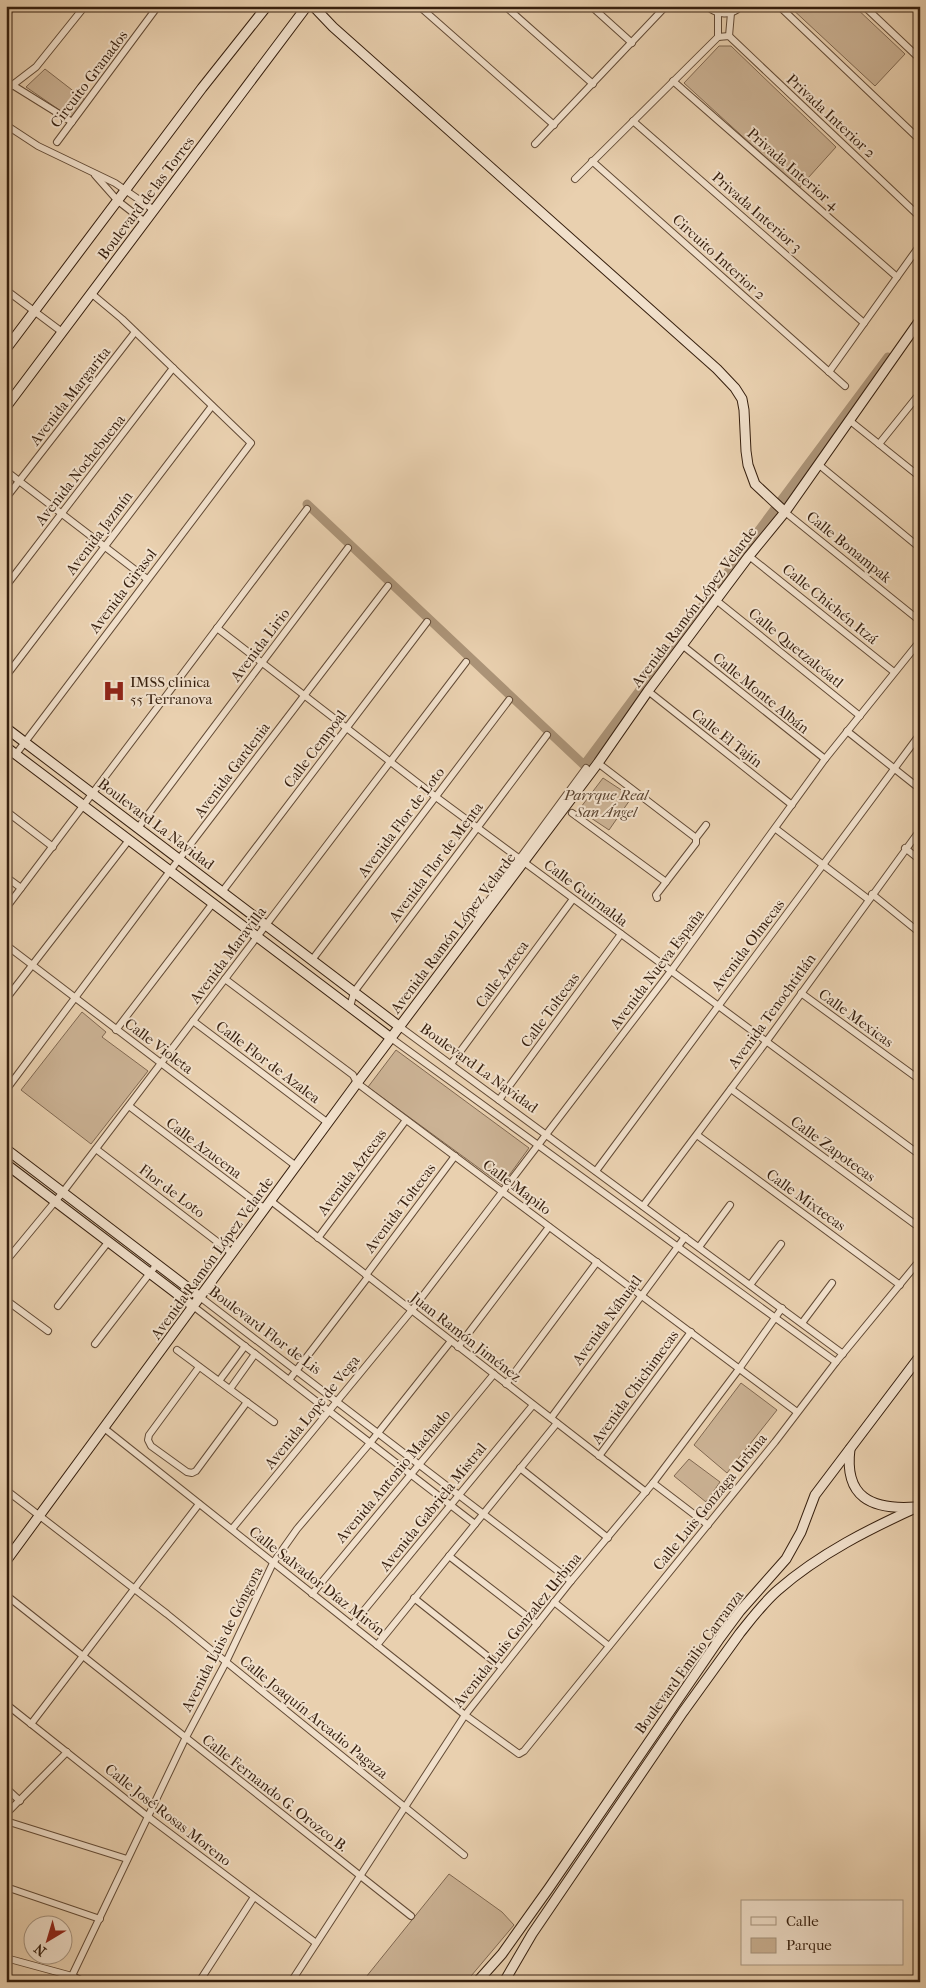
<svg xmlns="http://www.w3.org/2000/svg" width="926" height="1988" font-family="'IM FELL French Canon',serif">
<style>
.green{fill:#cbb294;stroke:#806851}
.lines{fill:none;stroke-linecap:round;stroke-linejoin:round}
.canal{stroke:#ac9478;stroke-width:9}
.street-casing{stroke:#634b36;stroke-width:8}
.secondary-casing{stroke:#361f0e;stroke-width:11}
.street{stroke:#f1e0cb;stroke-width:6}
.secondary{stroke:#f1e0cb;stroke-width:9}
.labels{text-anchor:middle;stroke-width:4;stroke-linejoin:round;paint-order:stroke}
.street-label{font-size:15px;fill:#361f0e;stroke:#f1e0cb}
.poi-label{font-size:15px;fill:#361f0e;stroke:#f1e0cb;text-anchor:start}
.park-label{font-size:15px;font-style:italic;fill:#5b4430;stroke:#f1e0cb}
</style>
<rect width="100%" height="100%" fill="#e9d0af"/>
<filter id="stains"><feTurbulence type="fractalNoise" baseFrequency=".004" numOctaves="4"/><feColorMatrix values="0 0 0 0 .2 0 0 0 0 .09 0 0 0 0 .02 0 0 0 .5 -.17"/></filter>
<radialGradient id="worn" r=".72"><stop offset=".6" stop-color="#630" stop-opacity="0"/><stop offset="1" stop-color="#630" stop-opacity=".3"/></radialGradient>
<!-- green -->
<g class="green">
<path d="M 789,6 L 854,6 L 905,54 L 875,86 Z"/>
<path d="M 719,46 L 731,46 L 836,147 L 799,188 L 684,83 Z"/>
<path d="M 45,69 L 85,100 L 71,118 L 26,87 Z"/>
<path d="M 603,778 L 632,797 L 609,830 L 585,814 L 587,810 L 581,807 Z"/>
<path d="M 82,1012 L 106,1032 L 102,1037 L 148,1071 L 91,1144 L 21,1090 Z"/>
<path d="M 396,1050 L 529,1148 L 502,1185 L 368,1087 Z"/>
<path d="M 741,1383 L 777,1410 L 727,1473 L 694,1445 Z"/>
<path d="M 689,1459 L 720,1482 L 706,1502 L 674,1476 Z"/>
<path d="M 449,1874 L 502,1912 L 514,1925 L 466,1982 L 362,1982 Z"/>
</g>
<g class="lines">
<!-- canal -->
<path class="canal" d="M 307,504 L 584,765 L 888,357"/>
<defs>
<g id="street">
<path d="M 419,6 L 554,125"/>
<path d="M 505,6 L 593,84"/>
<path d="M 591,6 L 632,43"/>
<path d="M 707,6 C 717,15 731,17 741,6"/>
<path d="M 779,6 L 920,140"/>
<path d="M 864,6 L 920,59"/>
<path d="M 6,15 L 13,6"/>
<path d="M 729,36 L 731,13"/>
<path d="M 718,37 L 718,13"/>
<path d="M 673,81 L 897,277"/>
<path d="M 14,86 L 72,122"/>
<path d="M 6,90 L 36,67 L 85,6"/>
<path d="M 633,121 L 864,323"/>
<path d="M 6,125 L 38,146 L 115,183 L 154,210"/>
<path d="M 57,142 L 158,6"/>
<path d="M 535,144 L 666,6"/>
<path d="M 592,161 L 845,386"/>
<path d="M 95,175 L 118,201 L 145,222"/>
<path d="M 575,179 L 718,37 L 729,36 L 920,217"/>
<path d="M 6,290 L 62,332"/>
<path d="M 829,372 L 920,245"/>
<path d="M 849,420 L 920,477"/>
<path d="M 879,444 L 920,393"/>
<path d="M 818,464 L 920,548"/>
<path d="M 6,471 L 147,579"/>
<path d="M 6,498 L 135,332"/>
<path d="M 785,512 L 920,621"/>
<path d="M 749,556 L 894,672"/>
<path d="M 6,586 L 173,368"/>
<path d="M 716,600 L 860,716"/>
<path d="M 217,628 L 436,797 L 920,1155"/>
<path d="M 682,645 L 825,759"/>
<path d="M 6,676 L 212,406"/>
<path d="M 648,691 L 792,805"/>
<path d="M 847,731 L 920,789"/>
<path d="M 16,754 L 251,443 L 122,319 L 92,294"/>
<path d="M 598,763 L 696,838 L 696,843 L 656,895 L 657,898"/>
<path d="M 6,811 L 53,847"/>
<path d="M 572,813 L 666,882"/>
<path d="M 138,828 L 348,548"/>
<path d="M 776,829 L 868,899"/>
<path d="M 696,838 L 706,825"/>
<path d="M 905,848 L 920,860"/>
<path d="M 6,877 L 21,888"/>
<path d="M 222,892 L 427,622"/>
<path d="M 872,894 L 920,933"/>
<path d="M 6,908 L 307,509"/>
<path d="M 476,918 L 586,768"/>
<path d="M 6,945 L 296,1166"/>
<path d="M 312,960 L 509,700"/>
<path d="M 225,979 L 353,1075 L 357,1083 L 797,1412"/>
<path d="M 801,993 L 920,1080"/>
<path d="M 6,999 L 129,840"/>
<path d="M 350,1007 L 354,992 L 547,735"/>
<path d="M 193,1021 L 328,1123"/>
<path d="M 400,1027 L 843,1354"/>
<path d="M 116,1030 L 213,903"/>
<path d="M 391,1038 L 836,1362"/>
<path d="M 451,1064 L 573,899"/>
<path d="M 731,1089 L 920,1228"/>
<path d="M 6,1090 L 170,871 L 388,586"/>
<path d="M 499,1100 L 621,934"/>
<path d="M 129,1106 L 265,1209"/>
<path d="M 697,1135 L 900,1285"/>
<path d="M 96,1149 L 232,1253"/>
<path d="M 596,1171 L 920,734"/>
<path d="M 271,1201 L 646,1492"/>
<path d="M 643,1206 L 766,1042 L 920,830"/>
<path d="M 318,1238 L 406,1120"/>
<path d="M 699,1247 L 730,1205"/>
<path d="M 6,1261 L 63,1192 L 466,662"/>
<path d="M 366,1275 L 455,1156"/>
<path d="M 750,1285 L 781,1244"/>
<path d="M 200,1297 L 571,1581"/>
<path d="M 6,1300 L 48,1331"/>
<path d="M 58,1306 L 109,1241"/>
<path d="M 193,1306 L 475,1524"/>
<path d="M 802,1323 L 832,1283"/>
<path d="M 95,1344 L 157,1264"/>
<path d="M 458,1347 L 549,1227"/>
<path d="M 177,1350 L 274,1422"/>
<path d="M 199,1367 L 149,1435 L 148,1440 L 151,1446 L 187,1472 L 192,1473 L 196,1471 L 247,1402"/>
<path d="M 289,1380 L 368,1277"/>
<path d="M 219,1381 L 245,1346"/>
<path d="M 506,1384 L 597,1262"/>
<path d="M 230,1389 L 255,1354"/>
<path d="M 551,1418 L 685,1237"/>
<path d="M 104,1428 L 465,1715 L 519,1754 L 524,1751 L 775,1442 L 836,1362 L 920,1260"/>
<path d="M 599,1456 L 691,1332"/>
<path d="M 520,1468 L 608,1538"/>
<path d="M 653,1483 L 708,1525"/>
<path d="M 6,1490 L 167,1614 L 464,1855"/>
<path d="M 232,1529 L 412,1310 L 671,971 L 825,759 L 920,641"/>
<path d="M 449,1556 L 537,1624"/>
<path d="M 312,1594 L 494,1374"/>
<path d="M 6,1595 L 411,1916"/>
<path d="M 414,1598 L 501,1667"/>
<path d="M 554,1602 L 609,1646"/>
<path d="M 352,1625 L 533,1405"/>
<path d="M 377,1645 L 557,1423"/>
<path d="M 6,1704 L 147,1816 L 316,1943"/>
<path d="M 31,1724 L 199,1504"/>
<path d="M 6,1788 L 20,1801"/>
<path d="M 6,1814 L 67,1752"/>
<path d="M 6,1821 L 127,1859"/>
<path d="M 6,1887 L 100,1919"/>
<path d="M 6,1958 L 72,1976 L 85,1982"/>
<path d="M 69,1982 L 185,1739 L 226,1662 L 273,1563 L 297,1529 L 370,1443 L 451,1341"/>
<path d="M 199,1982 L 254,1897"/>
<path d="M 291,1982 L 465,1715 L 571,1581 L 653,1483 L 739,1369 L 782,1308"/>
</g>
<g id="secondary">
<path d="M 313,6 L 333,27 L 717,369 L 735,388 L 742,399 L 744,410 L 746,451 L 748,465 L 755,484 L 785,512"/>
<path d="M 6,349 L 202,88 L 267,6"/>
<path d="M 6,407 L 307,6"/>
<path d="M 6,728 L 400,1027"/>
<path d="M 6,747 L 391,1038"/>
<path d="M 6,1149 L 200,1297"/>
<path d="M 6,1164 L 193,1306"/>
<path d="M 850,1449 C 844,1497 871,1510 915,1507"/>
<path d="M 6,1561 L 357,1083 L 598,763 L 648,691 L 749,556 L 785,512 L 920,320"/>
<path d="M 477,1982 L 502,1954 L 549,1888 L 720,1638 L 740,1611 L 786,1559 L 801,1532 L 815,1495 L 920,1356"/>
<path d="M 504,1982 L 532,1934 L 683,1712 L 740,1633 C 752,1618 764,1602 778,1590 C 819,1554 871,1528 920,1506"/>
</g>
</defs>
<!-- street casing -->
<use href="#street" class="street-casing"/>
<!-- secondary casing -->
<use href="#secondary" class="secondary-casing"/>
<!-- street -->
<use href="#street" class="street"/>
<!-- secondary -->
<use href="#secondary" class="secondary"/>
</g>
<!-- icons -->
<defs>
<symbol id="hospital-bare" viewBox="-9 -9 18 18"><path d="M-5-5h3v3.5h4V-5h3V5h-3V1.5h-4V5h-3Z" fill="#8f2418" stroke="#f1e0cb" stroke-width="2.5" paint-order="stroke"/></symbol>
</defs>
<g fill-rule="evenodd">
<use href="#hospital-bare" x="98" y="675" width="32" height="32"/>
</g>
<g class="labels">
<!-- street labels -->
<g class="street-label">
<text transform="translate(89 79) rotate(-53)" y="5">Circuito Granados</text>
<text transform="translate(831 116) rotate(43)" y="5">Privada Interior 2</text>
<text transform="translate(793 169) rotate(41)" y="5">Privada Interior 4</text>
<text transform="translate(146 198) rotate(-53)" y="5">Boulevard de las Torres</text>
<text transform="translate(757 212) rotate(41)" y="5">Privada Interior 3</text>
<text transform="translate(719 257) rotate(42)" y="5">Circuito Interior 2</text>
<text transform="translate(70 396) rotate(-52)" y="5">Avenida Margarita</text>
<text transform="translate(80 470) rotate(-52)" y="5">Avenida Nochebuena</text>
<text transform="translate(99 533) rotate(-53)" y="5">Avenida Jazmín</text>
<text transform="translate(849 547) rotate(39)" y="5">Calle Bonampak</text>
<text transform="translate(123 591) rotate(-53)" y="5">Avenida Girasol</text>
<text transform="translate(830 604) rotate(39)" y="5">Calle Chichén Itzá</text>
<text transform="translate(694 607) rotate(-53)" y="5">Avenida Ramón López Velarde</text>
<text transform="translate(260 645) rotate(-53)" y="5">Avenida Lirio</text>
<text transform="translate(796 648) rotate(39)" y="5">Calle Quetzalcóatl</text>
<text transform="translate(761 693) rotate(39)" y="5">Calle Monte Albán</text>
<text transform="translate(727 738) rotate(38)" y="5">Calle El Tajín</text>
<text transform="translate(315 749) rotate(-53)" y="5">Calle Cempoal</text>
<text transform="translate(232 770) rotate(-53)" y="5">Avenida Gardenia</text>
<text transform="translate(401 822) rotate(-53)" y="5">Avenida Flor de Loto</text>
<text transform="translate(156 824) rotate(37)" y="5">Boulevard La Navidad</text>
<text transform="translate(436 862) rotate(-53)" y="5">Avenida Flor de Menta</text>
<text transform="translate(586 893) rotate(37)" y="5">Calle Guirnalda</text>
<text transform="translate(453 933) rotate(-53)" y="5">Avenida Ramón López Velarde</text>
<text transform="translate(748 945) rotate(-53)" y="5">Avenida Olmecas</text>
<text transform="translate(228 955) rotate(-53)" y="5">Avenida Maravilla</text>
<text transform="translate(657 969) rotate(-53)" y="5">Avenida Nueva España</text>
<text transform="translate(502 974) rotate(-54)" y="5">Calle Azteca</text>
<text transform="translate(550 1010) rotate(-54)" y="5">Calle Toltecas</text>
<text transform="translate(772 1011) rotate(-54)" y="5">Avenida Tenochtitlán</text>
<text transform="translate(856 1018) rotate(36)" y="5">Calle Mexicas</text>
<text transform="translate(159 1046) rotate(37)" y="5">Calle Violeta</text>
<text transform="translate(268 1062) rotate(37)" y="5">Calle Flor de Azalea</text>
<text transform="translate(479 1068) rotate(36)" y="5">Boulevard La Navidad</text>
<text transform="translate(204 1148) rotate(37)" y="5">Calle Azucena</text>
<text transform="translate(833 1149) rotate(36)" y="5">Calle Zapotecas</text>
<text transform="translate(352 1172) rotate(-53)" y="5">Avenida Aztecas</text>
<text transform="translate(517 1187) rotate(37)" y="5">Calle Mapilo</text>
<text transform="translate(172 1191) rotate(37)" y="5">Flor de Loto</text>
<text transform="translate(806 1200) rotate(36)" y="5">Calle Mixtecas</text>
<text transform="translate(400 1208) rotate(-53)" y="5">Avenida Toltecas</text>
<text transform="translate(212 1258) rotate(-54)" y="5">Avenida Ramón López Velarde</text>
<text transform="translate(607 1320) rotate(-54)" y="5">Avenida Náhuatl</text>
<text transform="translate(265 1330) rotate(37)" y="5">Boulevard Flor de Lis</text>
<text transform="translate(466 1337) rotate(38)" y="5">Juan Ramón Jiménez</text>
<text transform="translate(635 1387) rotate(-54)" y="5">Avenida Chichimecas</text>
<text transform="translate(312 1412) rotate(-51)" y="5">Avenida Lope de Vega</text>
<text transform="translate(393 1476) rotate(-50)" y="5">Avenida Antonio Machado</text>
<text transform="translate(710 1502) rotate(-51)" y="5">Calle Luis Gonzaga Urbina</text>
<text transform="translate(433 1507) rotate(-51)" y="5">Avenida Gabriela Mistral</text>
<text transform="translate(317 1581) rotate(38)" y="5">Calle Salvador Díaz Mirón</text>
<text transform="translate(517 1630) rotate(-51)" y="5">Avenida Luis Gonzalez Urbina</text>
<text transform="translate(222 1639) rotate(-63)" y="5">Avenida Luis de Góngora</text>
<text transform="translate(689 1662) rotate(-54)" y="5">Boulevard Emilio Carranza</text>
<text transform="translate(314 1717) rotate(39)" y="5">Calle Joaquín Arcadio Pagaza</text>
<text transform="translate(275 1793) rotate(38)" y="5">Calle Fernando G. Orozco B.</text>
<text transform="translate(168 1815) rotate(38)" y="5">Calle José Rosas Moreno</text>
</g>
<!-- poi labels -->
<g class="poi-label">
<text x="130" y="687">IMSS clinica<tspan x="130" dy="17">55 Terranova</tspan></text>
</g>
<!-- park labels -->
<g class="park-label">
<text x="606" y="800">Parrque Real<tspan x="606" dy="17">San Ángel</tspan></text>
</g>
</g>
<!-- margin -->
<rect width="926" height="1988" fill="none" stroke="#e9d0af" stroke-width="25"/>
<rect x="8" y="8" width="911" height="1973" fill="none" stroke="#361f0e" stroke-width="2.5"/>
<rect x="12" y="12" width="901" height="1963" fill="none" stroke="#361f0e"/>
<!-- legend -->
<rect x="741" y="1900" width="162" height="65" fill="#f1e0cb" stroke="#a6937f"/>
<rect x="751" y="1917" width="25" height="8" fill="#f1e0cb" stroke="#a6937f"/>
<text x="786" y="1926" font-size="15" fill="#361f0e">Calle</text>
<rect x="751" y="1938" width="25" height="15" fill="#cbb294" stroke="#a6937f"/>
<text x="786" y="1950" font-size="15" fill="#361f0e">Parque</text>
<!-- north arrow -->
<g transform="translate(48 1940) rotate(218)"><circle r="24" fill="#f1e0cb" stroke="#a6937f"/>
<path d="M0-4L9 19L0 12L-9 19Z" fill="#8f2418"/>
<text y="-8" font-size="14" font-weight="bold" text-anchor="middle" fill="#361f0e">N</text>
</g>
<rect width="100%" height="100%" filter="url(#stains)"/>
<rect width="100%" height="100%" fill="url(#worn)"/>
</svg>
